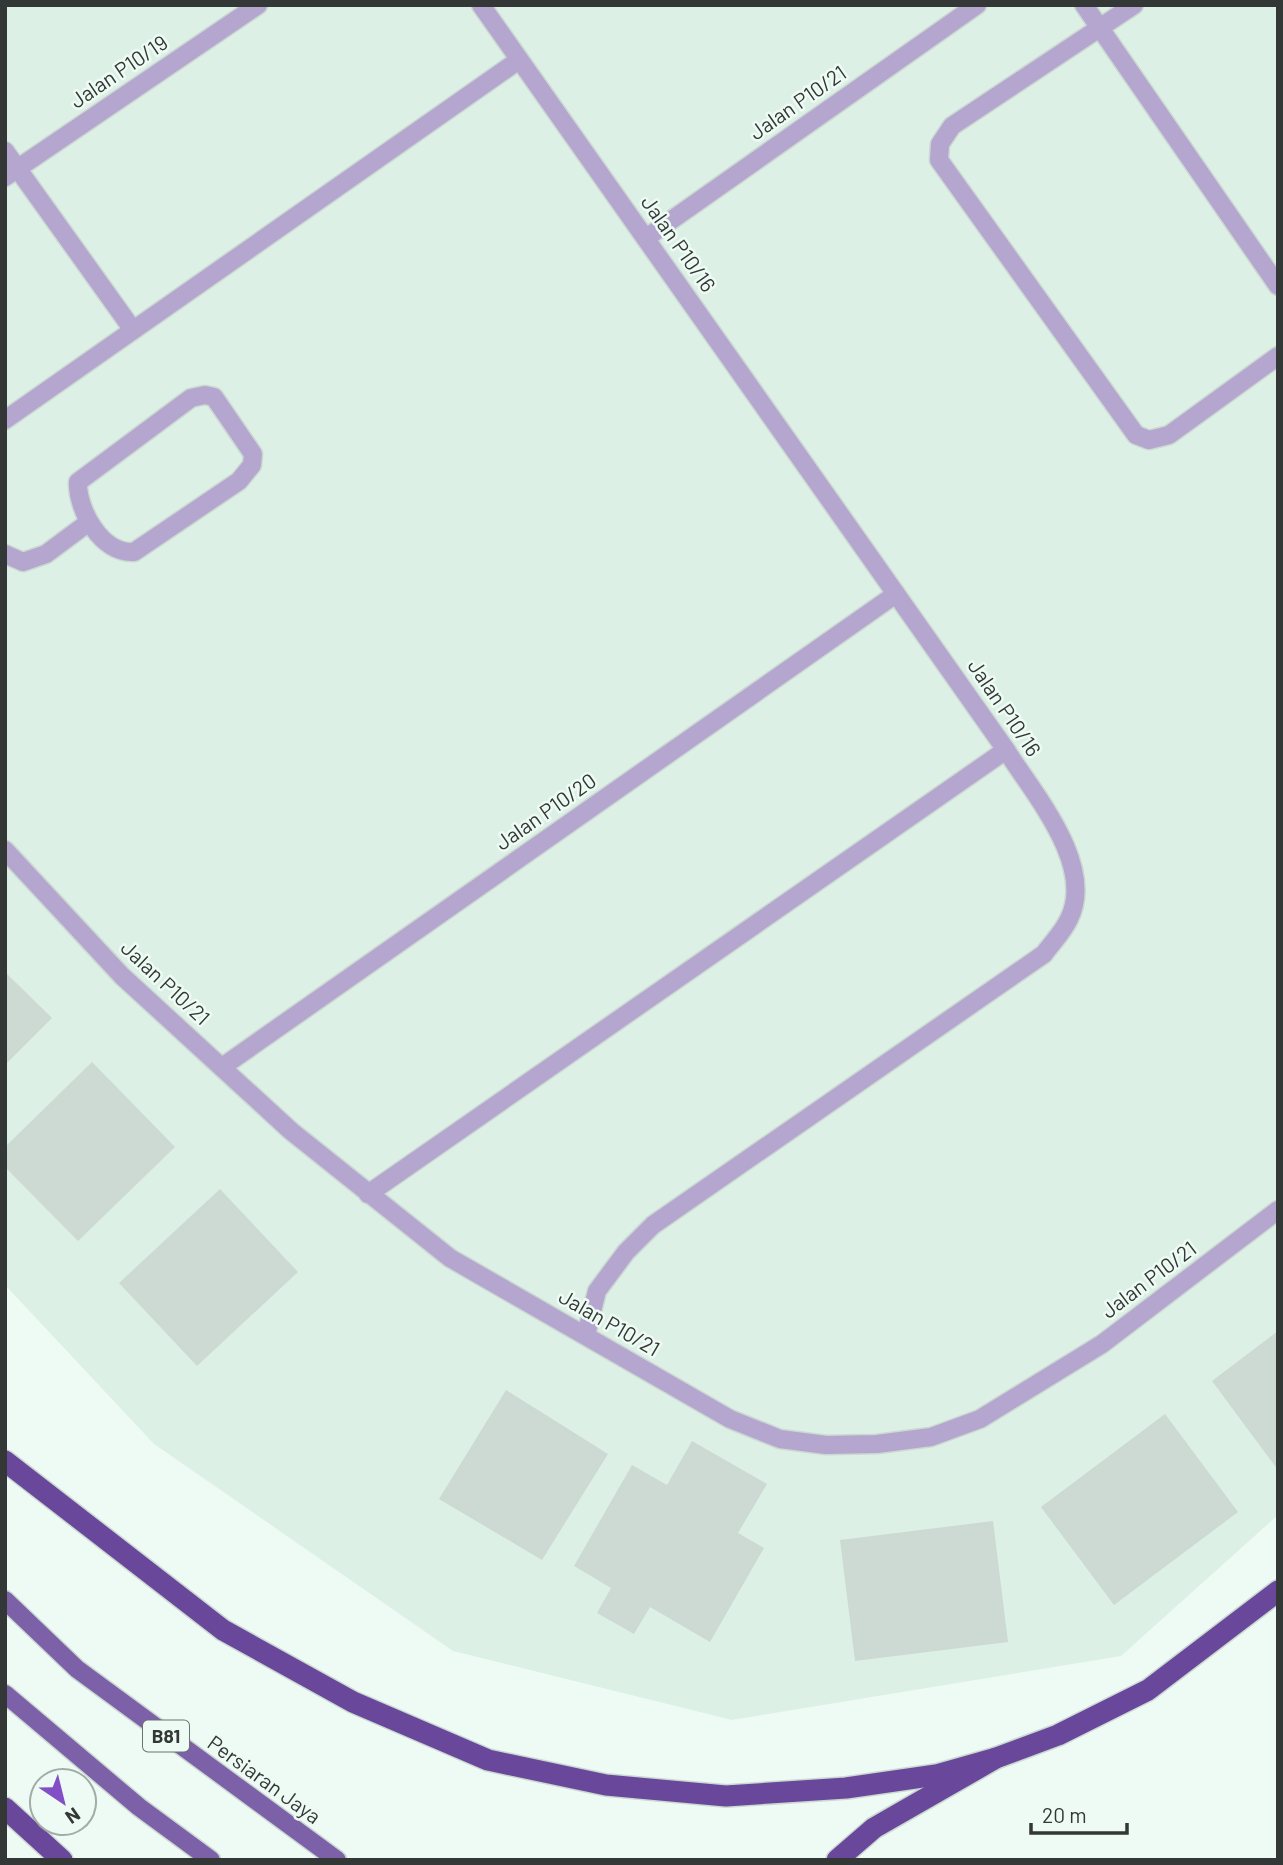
<svg xmlns="http://www.w3.org/2000/svg" width="1283" height="1865" font-family="Barlow,sans-serif">
<style>
.built{fill:#dcf0e6}
.building{fill:#cdd9d3}
.lines{fill:none;stroke-linecap:round;stroke-linejoin:round}
.service-casing{stroke:#ccd8d2;stroke-width:21}
.minor-casing{stroke:#ccd8d2;stroke-width:21}
.primary-casing{stroke:#ccd8d2;stroke-width:21}
.motorway-casing{stroke:#ccd8d2;stroke-width:24}
.service{stroke:#b4a6cf;stroke-width:18}
.minor{stroke:#b4a6cf;stroke-width:18}
.primary{stroke:#7c61a9;stroke-width:18}
.motorway{stroke:#69479b;stroke-width:21}
.labels{text-anchor:middle;stroke-width:5;stroke-linejoin:round;paint-order:stroke}
.shield{fill:#eefbf4;stroke:#6b726e;stroke-width:2}
.shield-label{font-size:19px;font-weight:bold;fill:#333735}
.street-label{font-size:21px;fill:#333735;stroke:#eefbf4}
</style>
<rect width="100%" height="100%" fill="#eefbf4"/>
<!-- built -->
<path class="built" d="M 5,5 L 1278,5 L 1278,1515 L 1121,1656 L 732,1720 L 453,1651 L 154,1444 L 5,1285 Z"/>
<!-- building -->
<g class="building">
<path d="M 5,972 L 52,1018 L 5,1065 Z"/>
<path d="M 92,1062 L 175,1147 L 78,1241 L 5,1167 L 5,1147 Z"/>
<path d="M 220,1189 L 298,1272 L 197,1366 L 119,1283 Z"/>
<path d="M 1278,1331 L 1278,1470 L 1212,1381 Z"/>
<path d="M 506,1390 L 608,1454 L 542,1560 L 439,1499 Z"/>
<path d="M 1165,1414 L 1238,1512 L 1114,1605 L 1041,1507 Z"/>
<path d="M 692,1441 L 767,1484 L 738,1533 L 764,1548 L 710,1642 L 650,1607 L 634,1634 L 597,1613 L 611,1588 L 574,1566 L 632,1465 L 667,1485 Z"/>
<path d="M 993,1521 L 1008,1642 L 855,1661 L 840,1540 Z"/>
</g>
<g class="lines">
<defs>
<g id="service">
<path d="M 1084,5 L 1278,286"/>
<path d="M 1134,5 L 952,126 L 940,144 L 939,160 L 1136,435 L 1149,440 L 1169,435 L 1278,356"/>
<path d="M 205,395 L 214,397 L 253,454 L 252,465 L 239,481 L 134,552 C 101,554 77,509 78,482 L 191,398 Z"/>
<path d="M 5,420 L 519,60"/>
<path d="M 5,554 L 23,562 L 46,554 L 89,522"/>
<path d="M 368,1194 L 1006,750"/>
</g>
<g id="minor">
<path d="M 481,5 L 1006,750 C 1033,793 1096,865 1069,919 C 1063,932 1052,943 1044,954 L 653,1225 L 626,1252 L 597,1291 L 586,1335"/>
<path d="M 5,151 L 133,330"/>
<path d="M 5,177 L 258,5"/>
<path d="M 646,238 L 977,5"/>
<path d="M 5,850 L 122,976 L 291,1131 L 450,1258 L 730,1419 L 780,1439 L 826,1445 L 877,1444 L 931,1437 L 980,1419 L 1102,1344 L 1278,1210"/>
<path d="M 222,1067 L 896,594"/>
</g>
<g id="primary">
<path d="M 5,1600 L 77,1669 L 337,1860"/>
<path d="M 5,1694 L 139,1807 L 211,1860"/>
</g>
<g id="motorway">
<path d="M 5,1461 L 223,1630 L 353,1702 L 488,1760 L 606,1785 L 726,1796 L 846,1788 L 936,1775 L 996,1758"/>
<path d="M 5,1808 L 62,1860"/>
<path d="M 837,1860 L 874,1828 L 996,1758 L 1058,1735 L 1148,1690 L 1278,1591"/>
</g>
</defs>
<!-- service casing -->
<use href="#service" class="service-casing"/>
<!-- minor casing -->
<use href="#minor" class="minor-casing"/>
<!-- primary casing -->
<use href="#primary" class="primary-casing"/>
<!-- motorway casing -->
<use href="#motorway" class="motorway-casing"/>
<!-- service -->
<use href="#service" class="service"/>
<!-- minor -->
<use href="#minor" class="minor"/>
<!-- primary -->
<use href="#primary" class="primary"/>
<!-- motorway -->
<use href="#motorway" class="motorway"/>
</g>
<g class="labels">
<!-- shield labels -->
<rect class="shield" x="143" y="1720.5" width="46" height="31" rx="5"/>
<g class="shield-label">
<text x="166" y="1743">B81</text>
</g>
<!-- street labels -->
<g class="street-label">
<text transform="translate(119 72) rotate(-34)" y="7">Jalan P10/19</text>
<text transform="translate(798 103) rotate(-35)" y="7">Jalan P10/21</text>
<text transform="translate(678 244) rotate(55)" y="7">Jalan P10/16</text>
<text transform="translate(1004 708) rotate(56)" y="7">Jalan P10/16</text>
<text transform="translate(546 812) rotate(-35)" y="7">Jalan P10/20</text>
<text transform="translate(165 983) rotate(43)" y="7">Jalan P10/21</text>
<text transform="translate(1149 1280) rotate(-37)" y="7">Jalan P10/21</text>
<text transform="translate(609 1323) rotate(30)" y="7">Jalan P10/21</text>
<text transform="translate(264 1780) rotate(36)" y="7">Persiaran Jaya</text>
</g>
</g>
<!-- border -->
<rect width="1283" height="1865" fill="none" stroke="#333735" stroke-width="14"/>
<!-- north arrow -->
<g transform="translate(63 1802) rotate(145)"><circle r="33" fill="#eefbf4" stroke="#a3ada8" stroke-width="2"/>
<path d="M0-5L12 26L0 18L-12 26Z" fill="#824fc7"/>
<text y="-10" font-size="19" font-weight="bold" text-anchor="middle" fill="#333735">N</text>
</g>
<!-- scale -->
<path d="M1031 1823v10h96v-10" fill="none" stroke="#333735" stroke-width="3.5"/>
<text x="1042" y="1823" font-size="21" fill="#333735" stroke="#eefbf4" stroke-width="5" paint-order="stroke">20 m</text>
</svg>
